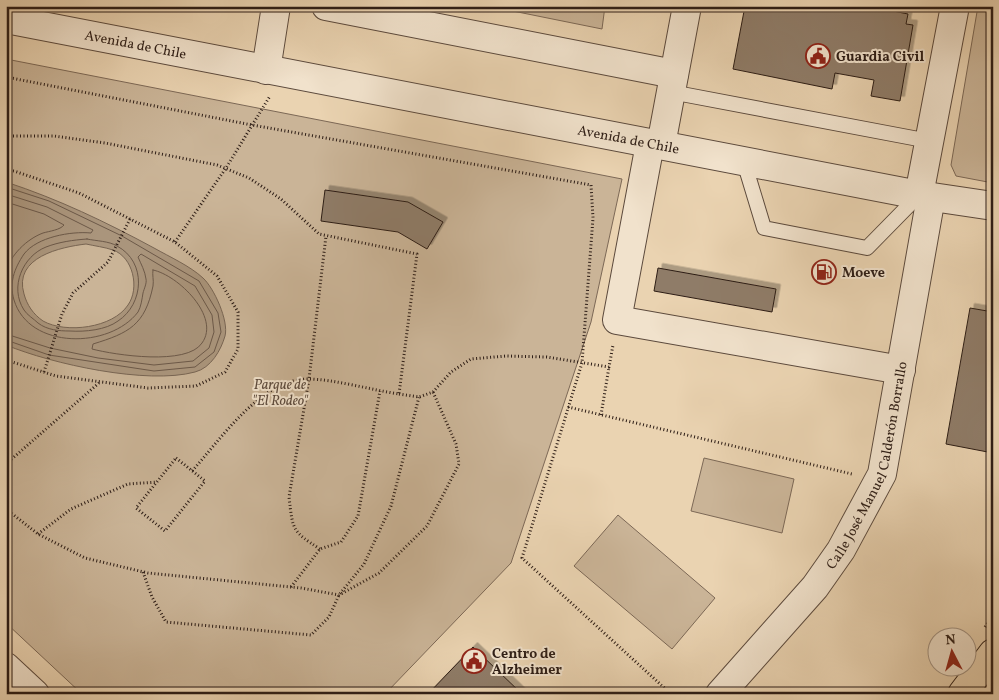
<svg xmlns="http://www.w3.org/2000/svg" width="999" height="700" font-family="Vollkorn,serif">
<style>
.green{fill:#cab497;stroke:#7c6856}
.water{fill:#aa957c;stroke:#786553;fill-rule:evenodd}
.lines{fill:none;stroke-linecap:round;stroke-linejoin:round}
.shore{stroke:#6c5949;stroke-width:1}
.building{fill:#8f7c67;stroke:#2d1d16;filter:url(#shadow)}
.service-casing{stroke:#5c4a3d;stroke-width:16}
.minor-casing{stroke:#5c4a3d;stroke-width:30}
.tertiary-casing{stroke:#5c4a3d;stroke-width:30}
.primary-casing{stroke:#2d1d16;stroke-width:30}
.path{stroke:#2d1d16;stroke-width:3;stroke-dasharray:1 2.5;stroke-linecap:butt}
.service{stroke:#f1e2cc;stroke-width:14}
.minor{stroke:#f1e2cc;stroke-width:28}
.tertiary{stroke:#f1e2cc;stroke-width:28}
.primary{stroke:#ead3b1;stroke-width:28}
.labels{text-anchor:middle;stroke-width:4;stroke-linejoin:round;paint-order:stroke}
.street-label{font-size:14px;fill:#2d1d16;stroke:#f1e2cc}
.poi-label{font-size:14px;font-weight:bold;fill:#2d1d16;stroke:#f1e2cc;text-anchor:start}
.park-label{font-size:14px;font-style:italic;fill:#5c4a3d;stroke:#f1e2cc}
</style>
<defs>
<filter id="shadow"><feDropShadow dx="4.5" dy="-4.5" stdDeviation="0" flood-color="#0004"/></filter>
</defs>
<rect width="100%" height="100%" fill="#ead3b1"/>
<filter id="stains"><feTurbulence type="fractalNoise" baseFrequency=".004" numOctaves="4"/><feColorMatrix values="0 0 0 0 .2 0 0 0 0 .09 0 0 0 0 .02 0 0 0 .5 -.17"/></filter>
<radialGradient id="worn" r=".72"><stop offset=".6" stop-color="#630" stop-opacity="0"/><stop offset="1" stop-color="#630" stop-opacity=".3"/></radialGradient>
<!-- green -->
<g class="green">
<path d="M 488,6 L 605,6 L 602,29 Z"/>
<path d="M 978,6 L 993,6 L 993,183 L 956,176 L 951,165 Z"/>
<path d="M 6,59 L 622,179 L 591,322 L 511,563 L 385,694 L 82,694 L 6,623 Z"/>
<path d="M 704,458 L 794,479 L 782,533 L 691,511 Z"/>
<path d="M 618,515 L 715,598 L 672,649 L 574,566 Z"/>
</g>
<!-- water -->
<path class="water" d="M 6,182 C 58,199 106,222 154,248 C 170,257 190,266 203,278 C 214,288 229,321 225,336 C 221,350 211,368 195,372 C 147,385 52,364 6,345 ZM 86,244 C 95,246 104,247 113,250 C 133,257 140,288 128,305 C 113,328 66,334 43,321 C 33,314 27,305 24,294 C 13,257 61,247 86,244 Z"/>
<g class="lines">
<!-- shore -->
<g class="shore">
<path d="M 6,187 L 49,201 L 122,236 L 199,281 L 218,313 L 221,332 L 214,352 L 195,367 L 154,371 L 49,355 L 6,340"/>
<path d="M 6,194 L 47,207 L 93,230 L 91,233 C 71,231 37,237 24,254 C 14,269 9,283 14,300 C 29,350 110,349 138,312 C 141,307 142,299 143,293 C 144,289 147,283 146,279 C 145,271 141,264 138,257 L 141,254 L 195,286 L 212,315 L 214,332 L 209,348 L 193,361 L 154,365 L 98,358 L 50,348 L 6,334"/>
<path d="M 6,202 L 44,214 L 64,225 C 60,230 50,231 43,233 C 27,239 10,255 6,272"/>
<path d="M 87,239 C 96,241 109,241 117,246 C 147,262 144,304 118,321 C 106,330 85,332 70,331 C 59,331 47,330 38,323 C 34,319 27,315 24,310 C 9,287 23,256 46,247 C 59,242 73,240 87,239 Z"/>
<path d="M 153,270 C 178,275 221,317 202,343 C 187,366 115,355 92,349 L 93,344 C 129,333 145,325 153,286 C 154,280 152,275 153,270 Z"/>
</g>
</g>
<!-- building -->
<g class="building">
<path d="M 745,6 L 868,6 L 908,14 L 906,24 L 913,25 L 900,101 L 871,96 L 874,80 L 835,73 L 832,89 L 733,69 Z"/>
<path d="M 325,190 L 408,202 L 443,222 L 427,249 L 398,232 L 321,221 Z"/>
<path d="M 658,268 L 776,289 L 772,312 L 654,291 Z"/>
<path d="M 970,308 L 993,312 L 993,453 L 946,444 Z"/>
<path d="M 473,647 L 522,694 L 428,694 Z"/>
</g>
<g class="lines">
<defs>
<g id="service">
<path d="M 671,92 L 929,141"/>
<path d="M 744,162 L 764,228 L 867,248 L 919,195"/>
</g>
<g id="minor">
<path d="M 326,6 L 674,74"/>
<path d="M 266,70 L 276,6"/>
<path d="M 650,144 L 617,320 L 901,370"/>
<path d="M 661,145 L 687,6"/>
<path d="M 919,195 L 955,6"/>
<path d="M 6,667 L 35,694"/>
<path id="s1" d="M 720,694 L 815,587 L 841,550 L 882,474 L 931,197"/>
</g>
<g id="tertiary">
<path id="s2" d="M 6,19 L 919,195 L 993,206"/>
</g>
<path id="primary" d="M 962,694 L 993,653"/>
</defs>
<!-- service casing -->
<use href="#service" class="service-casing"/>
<!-- minor casing -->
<use href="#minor" class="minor-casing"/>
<!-- tertiary casing -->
<use href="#tertiary" class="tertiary-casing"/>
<!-- primary casing -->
<use href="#primary" class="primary-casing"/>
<!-- path -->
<g class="path">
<path d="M 6,77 L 252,125 L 591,185 L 593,218 L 582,363 L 522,558 L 671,694"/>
<path d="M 6,136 L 54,136 L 105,143 L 217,165 L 249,178 L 281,199 L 319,234 L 417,254 L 399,394 C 372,390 333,379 308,379 C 261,379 221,439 192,471"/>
<path d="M 6,170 L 14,171 L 79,193 L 175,242 L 217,276 L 238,312 L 238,349 L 225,372 L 196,386 L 148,388 L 56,376 L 6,360"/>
<path d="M 175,242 L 226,168 L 270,96"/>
<path d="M 44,372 L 62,314 L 73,293 L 108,262 L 130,219"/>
<path d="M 399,394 L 419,397 L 433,392 L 451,372 L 471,359 L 506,356 L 547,357 L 609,367 L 613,345"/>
<path d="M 568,407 L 852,474"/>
<path d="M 601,415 L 609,367"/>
<path d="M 176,458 L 205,481 L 165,531 L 136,508 Z"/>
<path d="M 6,464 L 100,382"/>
<path d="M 6,509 L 38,534 L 85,558 L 148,573 L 301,588 L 339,595 L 379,573 L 427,526 L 459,464 L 456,444 L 433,392"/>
<path d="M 38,534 L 71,509 L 128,484 L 157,482"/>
<path d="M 320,549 C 292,531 293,531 289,497 L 309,379 L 326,236"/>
<path d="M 143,572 L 152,597 L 166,622 L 311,635 L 329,617 L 339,595 L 364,564 L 391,506 L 419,397"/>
<path d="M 291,587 L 320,549 L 341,542 L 358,516 L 380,391"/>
<path d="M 985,627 L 993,615"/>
</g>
<!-- service -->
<use href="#service" class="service"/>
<!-- minor -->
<use href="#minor" class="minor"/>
<!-- tertiary -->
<use href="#tertiary" class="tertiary"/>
<!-- primary -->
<use href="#primary" class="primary"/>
</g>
<!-- icons -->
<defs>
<symbol id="civic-ring" viewBox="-11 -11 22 22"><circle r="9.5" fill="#f1e2cc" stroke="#8f2418" stroke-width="1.5"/><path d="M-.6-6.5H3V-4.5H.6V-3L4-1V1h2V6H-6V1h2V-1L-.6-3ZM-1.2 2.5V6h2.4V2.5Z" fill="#8f2418"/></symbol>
<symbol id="fuel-ring" viewBox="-11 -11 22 22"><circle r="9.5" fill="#f1e2cc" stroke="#8f2418" stroke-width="1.5"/><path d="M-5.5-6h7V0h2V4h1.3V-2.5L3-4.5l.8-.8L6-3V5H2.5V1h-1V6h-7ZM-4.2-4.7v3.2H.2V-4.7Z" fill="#8f2418"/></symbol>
</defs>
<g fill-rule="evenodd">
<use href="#civic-ring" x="804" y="42" width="28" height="28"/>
<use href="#fuel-ring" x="810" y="258" width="28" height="28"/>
<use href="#civic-ring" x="460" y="647" width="28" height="28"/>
</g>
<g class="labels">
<!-- street labels -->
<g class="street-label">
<text dy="5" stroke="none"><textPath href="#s2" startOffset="132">Avenida de Chile</textPath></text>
<text dy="5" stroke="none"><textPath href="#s2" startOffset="634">Avenida de Chile</textPath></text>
<text dy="5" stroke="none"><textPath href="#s1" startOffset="278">Calle José Manuel Calderón Borrallo</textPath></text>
</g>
<!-- poi labels -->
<g class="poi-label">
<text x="836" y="61">Guardia Civil</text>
<text x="842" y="277">Moeve</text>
<text x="492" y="658">Centro de<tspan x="492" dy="16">Alzheimer</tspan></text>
</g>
<!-- park labels -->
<g class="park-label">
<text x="280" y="389">Parque de<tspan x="280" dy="16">"El Rodeo"</tspan></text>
</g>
</g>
<!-- margin -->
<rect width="999" height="700" fill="none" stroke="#ead3b1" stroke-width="25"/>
<rect x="8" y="8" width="984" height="685" fill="none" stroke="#2d1d16" stroke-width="2.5"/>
<rect x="12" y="12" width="974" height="675" fill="none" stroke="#2d1d16"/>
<!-- north arrow -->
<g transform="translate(952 652) rotate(354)"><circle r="24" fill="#f1e2cc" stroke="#a39383"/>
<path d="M0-4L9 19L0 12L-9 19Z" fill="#8f2418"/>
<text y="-8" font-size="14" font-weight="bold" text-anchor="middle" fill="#2d1d16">N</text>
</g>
<rect width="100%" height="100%" filter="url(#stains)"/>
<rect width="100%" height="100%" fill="url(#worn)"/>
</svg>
